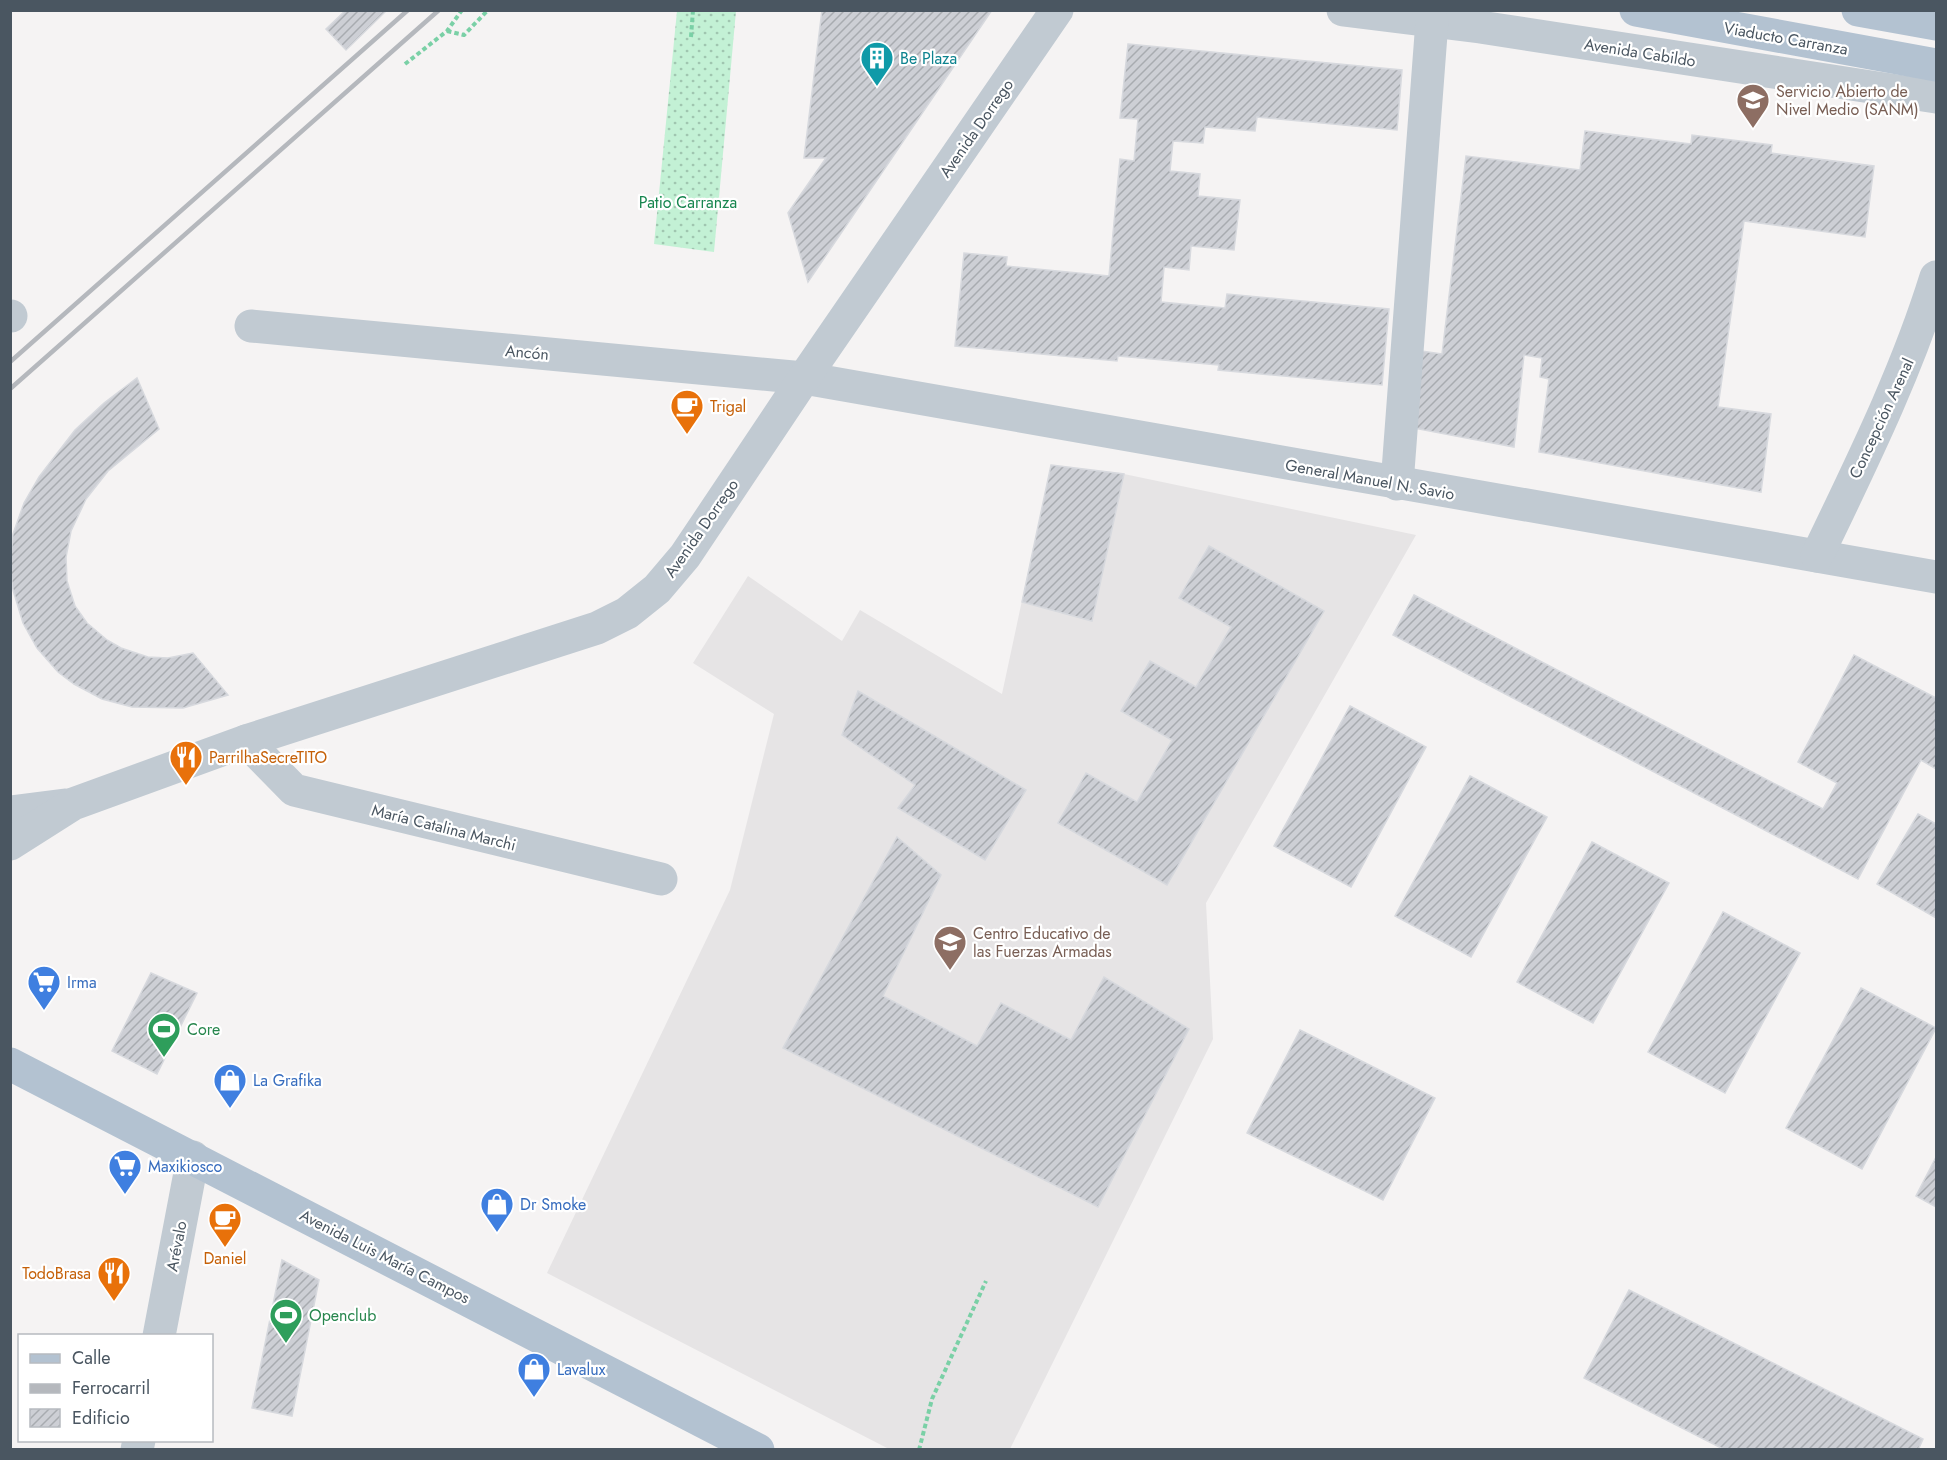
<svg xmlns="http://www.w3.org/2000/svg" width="1947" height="1460" font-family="Jost,sans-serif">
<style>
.education{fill:#e6e4e5}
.grass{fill:url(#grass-dots)}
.building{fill:url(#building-hatch);stroke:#d7d9de;stroke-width:1.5}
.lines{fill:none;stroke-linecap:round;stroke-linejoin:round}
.path{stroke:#7ad0a6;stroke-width:4;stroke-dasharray:4.5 3;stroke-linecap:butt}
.minor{stroke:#c1cad2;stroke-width:33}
.major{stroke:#b3c2d1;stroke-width:33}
.rail{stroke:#b5b8bd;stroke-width:4.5}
.labels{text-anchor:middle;stroke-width:4.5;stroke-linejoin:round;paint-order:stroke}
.street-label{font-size:16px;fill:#4a5661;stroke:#fff}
.culture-label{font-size:16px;fill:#0d838f;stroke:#fff;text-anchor:start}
.education-label{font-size:16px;fill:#785e54;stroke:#fff;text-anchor:start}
.park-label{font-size:16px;fill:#17864f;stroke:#fff}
.food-label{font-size:16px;fill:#c56008;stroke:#fff;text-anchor:start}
.shop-label{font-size:16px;fill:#366cbe;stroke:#fff;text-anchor:start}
.leisure-label{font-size:16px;fill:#27864d;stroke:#fff;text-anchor:start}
</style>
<defs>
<pattern id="grass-dots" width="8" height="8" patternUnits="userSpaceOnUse" patternTransform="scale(1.5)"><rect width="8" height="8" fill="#c3f1d5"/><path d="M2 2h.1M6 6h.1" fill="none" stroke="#a0c6b0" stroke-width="1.8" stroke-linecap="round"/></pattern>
<pattern id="building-hatch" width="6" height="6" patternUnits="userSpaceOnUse" patternTransform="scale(1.5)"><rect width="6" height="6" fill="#cdcfd5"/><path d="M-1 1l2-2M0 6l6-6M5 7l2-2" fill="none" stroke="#a8abb0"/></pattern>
</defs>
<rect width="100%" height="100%" fill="#f5f3f3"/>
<!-- education -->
<path class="education" d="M 1051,465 L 1124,474 L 1416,535 L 1206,903 L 1213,1039 L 1010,1449 L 889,1449 L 547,1273 L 730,890 L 774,714 L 693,663 L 748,576 L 842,641 L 860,610 L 1002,694 Z"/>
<!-- grass -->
<path class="grass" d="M 677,11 L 736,11 L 714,252 L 654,244 Z"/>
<!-- building -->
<g class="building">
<path d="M 346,10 L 387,10 L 346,50 L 326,29 Z"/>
<path d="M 822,10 L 992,10 L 808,282 L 788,213 L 826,158 L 804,158 Z"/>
<path d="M 1128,44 L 1402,70 L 1397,130 L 1257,117 L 1255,131 L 1205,127 L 1203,143 L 1173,141 L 1170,171 L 1200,174 L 1198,196 L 1240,200 L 1234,250 L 1191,246 L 1189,270 L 1164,267 L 1161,302 L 1225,308 L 1227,294 L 1389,309 L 1382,385 L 1218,370 L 1219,365 L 1118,356 L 1117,361 L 955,346 L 964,253 L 1007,257 L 1006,266 L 1109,276 L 1120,159 L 1134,161 L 1138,119 L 1120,118 Z"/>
<path d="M 1585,131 L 1691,144 L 1692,135 L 1772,145 L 1771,153 L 1874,166 L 1865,237 L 1744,221 L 1718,407 L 1771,414 L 1761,492 L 1539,452 L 1549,379 L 1540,377 L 1542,358 L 1524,355 L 1514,447 L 1408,427 L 1415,350 L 1442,354 L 1466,156 L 1580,170 Z"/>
<path d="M 137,378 L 159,429 L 108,471 L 86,499 L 71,531 L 66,557 L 67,581 L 75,606 L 87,623 L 107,640 L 121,648 L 148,657 L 168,658 L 193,653 L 228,695 L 183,708 L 132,707 L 102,699 L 74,684 L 58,672 L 37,648 L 23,623 L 13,590 L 10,567 L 13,534 L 24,503 L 39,477 L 75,430 L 104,403 Z"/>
<path d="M 1051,465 L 1124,474 L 1092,621 L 1022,602 Z"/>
<path d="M 1209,546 L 1324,611 L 1167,885 L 1058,823 L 1086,773 L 1137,802 L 1172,740 L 1121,711 L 1150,661 L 1196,687 L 1231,627 L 1179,598 Z"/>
<path d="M 1414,595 L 1823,809 L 1837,783 L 1798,762 L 1854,655 L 1936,698 L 1936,769 L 1921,760 L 1858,879 L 1393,635 Z"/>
<path d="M 858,691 L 1026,790 L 985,860 L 898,808 L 915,785 L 842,735 Z"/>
<path d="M 1350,706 L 1426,747 L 1351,887 L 1274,846 Z"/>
<path d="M 1470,776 L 1547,817 L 1471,957 L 1395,916 Z"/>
<path d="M 1918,814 L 1936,824 L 1936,918 L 1877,884 Z"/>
<path d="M 897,837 L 941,875 L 883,996 L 977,1046 L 1001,1003 L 1071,1040 L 1104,977 L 1189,1029 L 1098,1207 L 783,1048 Z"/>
<path d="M 1592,842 L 1669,883 L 1593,1023 L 1517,982 Z"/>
<path d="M 1723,912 L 1800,953 L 1725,1093 L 1648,1052 Z"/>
<path d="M 151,973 L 197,993 L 157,1074 L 112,1051 Z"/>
<path d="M 1861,988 L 1936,1028 L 1862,1169 L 1786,1128 Z"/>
<path d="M 1300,1030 L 1435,1098 L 1383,1200 L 1247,1133 Z"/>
<path d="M 1936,1157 L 1936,1207 L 1916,1196 Z"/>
<path d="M 282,1260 L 319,1280 L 292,1416 L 252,1408 Z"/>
<path d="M 1629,1290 L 1923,1439 L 1918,1450 L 1725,1450 L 1584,1378 Z"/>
</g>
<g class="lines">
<!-- path -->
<g class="path">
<path d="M 570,10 L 585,10"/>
<path d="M 447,31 L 464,35 L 488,10"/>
<path d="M 691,37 L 693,10"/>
<path d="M 405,64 L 447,31 L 462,10"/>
<path d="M 919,1450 L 932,1399 L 986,1281"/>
</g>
<!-- minor -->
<g class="minor">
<path d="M 1343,10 L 1480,27 L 1936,97"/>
<path d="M 10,316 L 11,316"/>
<path d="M 251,326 L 804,378 L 1936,577"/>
<path d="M 1397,484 L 1432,21"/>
<path d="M 1817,556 C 1861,464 1906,374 1936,277"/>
<path d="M 246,741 L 294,790 L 661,879"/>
<path d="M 10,812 L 65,805"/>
<path d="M 10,844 L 73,804 L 246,741 L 597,628 L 627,613 L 657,589 L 685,556 L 804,378 L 1057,10"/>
<path d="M 159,1336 L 193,1157"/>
<path d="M 137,1450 L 139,1440"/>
</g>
<!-- major -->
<g class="major">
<path d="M 1636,10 L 1936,65"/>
<path d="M 1858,10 L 1936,24"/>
<path d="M 10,1064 L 758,1450"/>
</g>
<!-- rail -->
<g class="rail">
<path d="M 10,362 L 408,10"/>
<path d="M 10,389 L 439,10"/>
</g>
</g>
<!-- icons -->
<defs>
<symbol id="building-pin" viewBox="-11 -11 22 30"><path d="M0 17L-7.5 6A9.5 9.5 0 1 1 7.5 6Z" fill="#0f9aa8" stroke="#fff"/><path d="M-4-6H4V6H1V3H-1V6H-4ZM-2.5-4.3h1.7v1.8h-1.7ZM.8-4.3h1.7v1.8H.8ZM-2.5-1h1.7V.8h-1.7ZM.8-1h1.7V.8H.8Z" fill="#fff"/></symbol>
<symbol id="school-pin" viewBox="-11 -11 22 30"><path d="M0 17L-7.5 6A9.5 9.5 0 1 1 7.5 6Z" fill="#8d6e63" stroke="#fff"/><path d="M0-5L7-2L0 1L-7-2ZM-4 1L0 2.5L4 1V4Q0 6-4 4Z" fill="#fff"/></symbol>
<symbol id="cafe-pin" viewBox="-11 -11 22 30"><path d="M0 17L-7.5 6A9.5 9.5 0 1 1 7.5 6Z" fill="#e8710a" stroke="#fff"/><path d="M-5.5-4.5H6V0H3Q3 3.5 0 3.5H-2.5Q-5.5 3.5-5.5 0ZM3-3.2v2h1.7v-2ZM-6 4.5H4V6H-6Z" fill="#fff"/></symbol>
<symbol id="restaurant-pin" viewBox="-11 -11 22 30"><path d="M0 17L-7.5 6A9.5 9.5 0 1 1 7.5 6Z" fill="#e8710a" stroke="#fff"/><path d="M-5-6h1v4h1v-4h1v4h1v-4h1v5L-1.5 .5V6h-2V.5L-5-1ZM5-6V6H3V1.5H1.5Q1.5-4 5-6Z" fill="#fff"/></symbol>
<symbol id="university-pin" viewBox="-11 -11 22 30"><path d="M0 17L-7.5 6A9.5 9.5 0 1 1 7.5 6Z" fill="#8d6e63" stroke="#fff"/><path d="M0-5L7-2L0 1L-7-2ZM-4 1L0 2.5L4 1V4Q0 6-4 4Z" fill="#fff"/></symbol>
<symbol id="supermarket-pin" viewBox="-11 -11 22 30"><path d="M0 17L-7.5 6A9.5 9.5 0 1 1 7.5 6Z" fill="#3f7fe0" stroke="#fff"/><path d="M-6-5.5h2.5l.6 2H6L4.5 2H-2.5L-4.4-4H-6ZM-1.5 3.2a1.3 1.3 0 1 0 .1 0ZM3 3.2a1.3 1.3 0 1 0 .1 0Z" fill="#fff"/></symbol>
<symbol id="stadium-pin" viewBox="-11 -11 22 30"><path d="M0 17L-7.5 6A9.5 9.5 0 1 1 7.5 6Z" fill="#2e9e5b" stroke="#fff"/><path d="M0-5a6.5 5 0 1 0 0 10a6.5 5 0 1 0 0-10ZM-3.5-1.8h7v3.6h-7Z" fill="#fff"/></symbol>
<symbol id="shop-pin" viewBox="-11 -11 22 30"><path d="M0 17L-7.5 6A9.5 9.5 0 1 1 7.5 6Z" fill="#3f7fe0" stroke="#fff"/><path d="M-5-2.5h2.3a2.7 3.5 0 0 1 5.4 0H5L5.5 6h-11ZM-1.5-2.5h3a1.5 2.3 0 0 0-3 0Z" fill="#fff"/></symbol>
</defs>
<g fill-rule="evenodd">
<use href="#building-pin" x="858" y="39" width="38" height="52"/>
<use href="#school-pin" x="1734" y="81" width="38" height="52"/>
<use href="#cafe-pin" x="668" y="387" width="38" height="52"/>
<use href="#restaurant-pin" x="167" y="738" width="38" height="52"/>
<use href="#university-pin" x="931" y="923" width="38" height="52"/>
<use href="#supermarket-pin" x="25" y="963" width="38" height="52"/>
<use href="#stadium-pin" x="145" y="1010" width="38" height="52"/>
<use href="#shop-pin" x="211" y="1061" width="38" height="52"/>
<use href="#supermarket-pin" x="106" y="1147" width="38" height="52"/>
<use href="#shop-pin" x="478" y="1185" width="38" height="52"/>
<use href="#cafe-pin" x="206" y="1200" width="38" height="52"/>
<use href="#restaurant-pin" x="95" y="1254" width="38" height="52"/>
<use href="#stadium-pin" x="267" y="1296" width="38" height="52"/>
<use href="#shop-pin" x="515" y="1350" width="38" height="52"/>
</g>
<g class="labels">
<!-- street labels -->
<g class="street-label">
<text transform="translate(1786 38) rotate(10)" y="6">Viaducto Carranza</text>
<text transform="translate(1640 52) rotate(9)" y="6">Avenida Cabildo</text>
<text transform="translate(976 128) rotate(-55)" y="6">Avenida Dorrego</text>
<text transform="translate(527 352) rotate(5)" y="6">Ancón</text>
<text transform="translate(1881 418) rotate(-65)" y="6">Concepción Arenal</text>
<text transform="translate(1370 479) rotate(10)" y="6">General Manuel N. Savio</text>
<text transform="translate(701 528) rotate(-55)" y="6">Avenida Dorrego</text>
<text transform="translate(444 827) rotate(14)" y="6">María Catalina Marchi</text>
<text transform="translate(176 1246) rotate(-79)" y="6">Arévalo</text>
<text transform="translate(385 1256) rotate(27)" y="6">Avenida Luis María Campos</text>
</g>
<!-- culture labels -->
<g class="culture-label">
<text x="900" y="64">Be Plaza</text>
</g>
<!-- education labels -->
<g class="education-label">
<text x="1776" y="97">Servicio Abierto de<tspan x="1776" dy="18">Nivel Medio (SANM)</tspan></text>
<text x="973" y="939">Centro Educativo de<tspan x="973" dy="18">las Fuerzas Armadas</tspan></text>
</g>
<!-- park labels -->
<g class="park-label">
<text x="688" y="208">Patio Carranza</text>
</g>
<!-- food labels -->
<g class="food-label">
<text x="710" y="412">Trigal</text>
<text x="209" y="763">ParrilhaSecreTITO</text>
<text x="225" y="1264" text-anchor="middle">Daniel</text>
<text x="91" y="1279" text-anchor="end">TodoBrasa</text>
</g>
<!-- shop labels -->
<g class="shop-label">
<text x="67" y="988">Irma</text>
<text x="253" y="1086">La Grafika</text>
<text x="148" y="1172">Maxikiosco</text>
<text x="520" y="1210">Dr Smoke</text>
<text x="557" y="1375">Lavalux</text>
</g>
<!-- leisure labels -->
<g class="leisure-label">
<text x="187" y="1035">Core</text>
<text x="309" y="1321">Openclub</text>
</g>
</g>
<!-- border -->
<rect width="1947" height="1460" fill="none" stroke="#4a5661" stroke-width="24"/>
<!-- legend -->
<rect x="18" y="1334" width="195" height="108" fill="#ffffff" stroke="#b7bbc0" stroke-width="1.5"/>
<rect x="30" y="1354" width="30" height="9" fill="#b3c2d1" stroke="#b7bbc0" stroke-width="1.5"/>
<text x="72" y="1364" font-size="18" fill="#4a5661">Calle</text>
<rect x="30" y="1384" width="30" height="9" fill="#b5b8bd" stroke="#b7bbc0" stroke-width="1.5"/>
<text x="72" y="1394" font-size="18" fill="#4a5661">Ferrocarril</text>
<rect x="30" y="1409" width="30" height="18" fill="url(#building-hatch)" stroke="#b7bbc0" stroke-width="1.5"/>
<text x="72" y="1424" font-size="18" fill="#4a5661">Edificio</text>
</svg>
